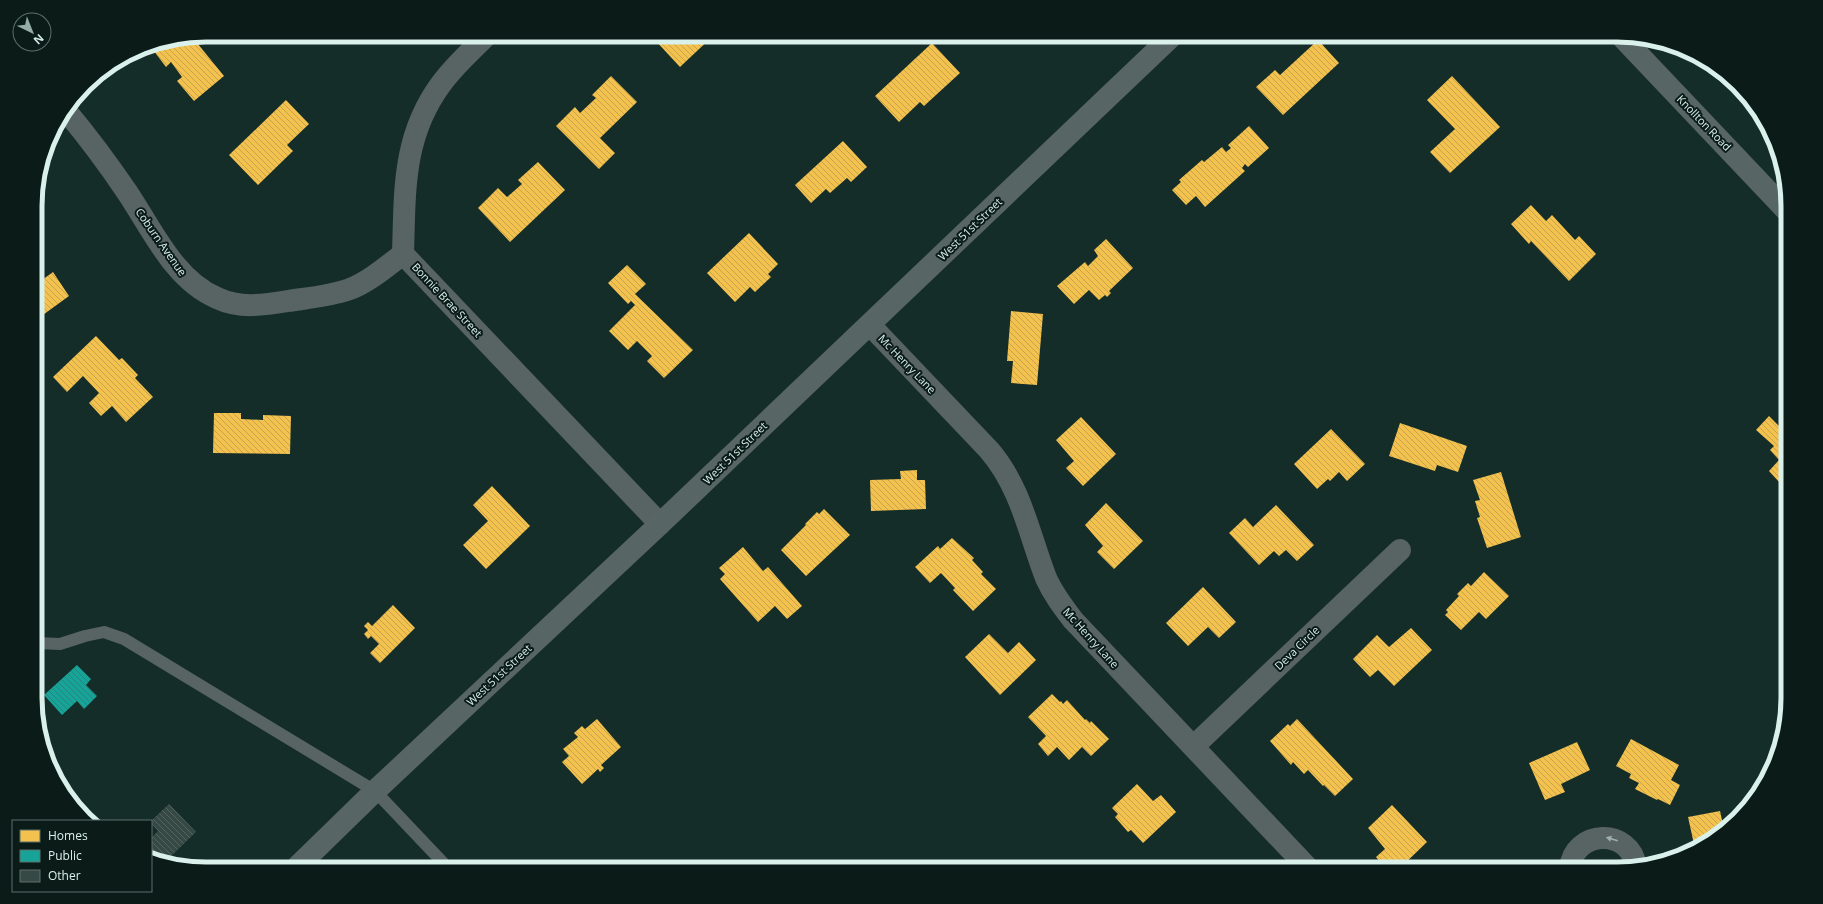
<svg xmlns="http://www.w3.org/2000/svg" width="1823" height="904" font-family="'Open Sans',sans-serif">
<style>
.homes{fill:url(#homes-back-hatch)}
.public{fill:url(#public-back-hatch)}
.building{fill:url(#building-back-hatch)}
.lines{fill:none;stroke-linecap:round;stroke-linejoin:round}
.lane{stroke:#586463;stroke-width:12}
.street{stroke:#586463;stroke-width:22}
.secondary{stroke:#576564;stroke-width:22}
.oneway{fill:#a0b1ae}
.labels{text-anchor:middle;stroke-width:4;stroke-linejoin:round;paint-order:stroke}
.street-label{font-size:11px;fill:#daf0eb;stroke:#0a1b18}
.rim{fill:none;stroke:#daf0eb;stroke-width:5}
</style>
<defs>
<pattern id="homes-back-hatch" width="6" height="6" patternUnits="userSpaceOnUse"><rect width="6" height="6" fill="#f2c14e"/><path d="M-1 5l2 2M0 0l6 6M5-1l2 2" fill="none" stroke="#c6a34c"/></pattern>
<pattern id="public-back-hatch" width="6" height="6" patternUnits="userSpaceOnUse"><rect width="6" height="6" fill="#17a398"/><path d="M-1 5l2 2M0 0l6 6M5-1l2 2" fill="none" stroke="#24887f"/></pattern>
<pattern id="building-back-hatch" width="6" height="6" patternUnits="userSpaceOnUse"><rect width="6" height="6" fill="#374944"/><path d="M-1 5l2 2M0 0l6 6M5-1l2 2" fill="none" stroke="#53645f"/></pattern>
</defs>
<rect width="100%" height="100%" fill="#152d29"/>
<!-- homes -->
<g class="homes">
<path d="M 658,35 L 714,35 L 680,67 L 654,39 Z"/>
<path d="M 997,35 L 1006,35 L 1001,40 Z"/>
<path d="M 193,38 L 224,76 L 194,101 L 177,81 L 182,77 L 171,62 L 166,67 L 150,46 Z"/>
<path d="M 1318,40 L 1339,63 L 1283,115 L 1256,87 L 1275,70 L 1280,75 Z"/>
<path d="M 932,43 L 960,73 L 924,106 L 920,102 L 899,122 L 875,96 Z"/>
<path d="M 611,76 L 637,102 L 600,138 L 615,153 L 599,169 L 556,126 L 575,107 L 580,113 L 596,98 L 592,95 Z"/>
<path d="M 1452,76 L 1500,127 L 1450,173 L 1430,152 L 1455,129 L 1427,100 Z"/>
<path d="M 286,100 L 309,124 L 287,145 L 293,151 L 258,185 L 229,155 Z"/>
<path d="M 1249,126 L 1269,148 L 1248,167 L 1245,164 L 1242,168 L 1245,171 L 1205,207 L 1196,196 L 1186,205 L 1172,190 L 1181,182 L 1179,180 L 1202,160 L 1204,162 L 1222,147 L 1226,152 L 1231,148 L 1228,145 Z"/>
<path d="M 843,141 L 867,167 L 851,182 L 847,178 L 830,193 L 826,189 L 811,203 L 795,185 Z"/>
<path d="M 538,162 L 565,190 L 510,242 L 478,208 L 498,188 L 507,197 L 522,184 L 518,180 Z"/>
<path d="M 1531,205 L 1546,221 L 1552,215 L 1575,240 L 1579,236 L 1596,254 L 1569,281 L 1531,241 L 1529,244 L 1511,224 Z"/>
<path d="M 749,233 L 778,264 L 768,274 L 771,277 L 755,292 L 750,287 L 735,302 L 707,273 Z"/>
<path d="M 1106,239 L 1133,268 L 1109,291 L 1111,293 L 1107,297 L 1105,295 L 1099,300 L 1089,290 L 1074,304 L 1057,286 L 1085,262 L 1088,266 L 1098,256 L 1094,250 Z"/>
<path d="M 627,265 L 646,284 L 635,294 L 693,350 L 664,378 L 647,361 L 652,356 L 637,341 L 628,350 L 609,331 L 635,305 L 631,301 L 628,304 L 608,283 Z"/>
<path d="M 36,271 L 42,280 L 53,272 L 69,296 L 36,320 Z"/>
<path d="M 1011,311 L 1043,314 L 1037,385 L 1011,383 L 1013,361 L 1007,361 Z"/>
<path d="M 96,336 L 119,360 L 122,358 L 138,375 L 135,378 L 153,397 L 126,422 L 112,406 L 101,416 L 89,403 L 99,393 L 83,376 L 67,392 L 53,377 Z"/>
<path d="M 214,413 L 241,413 L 241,419 L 263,420 L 263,415 L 291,416 L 290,454 L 213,453 Z"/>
<path d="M 1769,416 L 1779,426 L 1787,417 L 1787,475 L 1780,483 L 1769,471 L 1779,460 L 1770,450 L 1774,446 L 1756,430 Z"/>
<path d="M 1081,417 L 1116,454 L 1083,486 L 1066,468 L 1074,461 L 1056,440 Z"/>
<path d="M 1400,423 L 1467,446 L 1458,472 L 1437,465 L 1435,471 L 1389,456 Z"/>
<path d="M 1331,429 L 1365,464 L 1347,481 L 1339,472 L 1330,481 L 1328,479 L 1317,489 L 1294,464 Z"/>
<path d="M 917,470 L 917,480 L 925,480 L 926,509 L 871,511 L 870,480 L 901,479 L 900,471 Z"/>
<path d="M 1501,472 L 1521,537 L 1487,548 L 1477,518 L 1480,517 L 1475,501 L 1480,500 L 1473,480 Z"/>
<path d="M 492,486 L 530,526 L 486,569 L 463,545 L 488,521 L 473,505 Z"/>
<path d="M 1106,503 L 1143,541 L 1114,569 L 1097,552 L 1103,546 L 1085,525 Z"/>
<path d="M 1276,505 L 1314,545 L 1297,561 L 1286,550 L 1279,556 L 1274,551 L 1259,565 L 1229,533 L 1245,518 L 1253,527 Z"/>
<path d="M 824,509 L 850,535 L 806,576 L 781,550 L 806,525 L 805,524 L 817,512 L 819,514 Z"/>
<path d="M 952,538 L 974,558 L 972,560 L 983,572 L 981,574 L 996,589 L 973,611 L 953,590 L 955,588 L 941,573 L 930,583 L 915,567 L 938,546 L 940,549 Z"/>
<path d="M 743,547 L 763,571 L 768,567 L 802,606 L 787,619 L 775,606 L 758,622 L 720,579 L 725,574 L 719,568 Z"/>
<path d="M 1484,572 L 1509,596 L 1486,619 L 1479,612 L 1461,630 L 1445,615 L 1448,612 L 1446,610 L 1459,596 L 1457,594 L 1468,583 L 1471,586 Z"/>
<path d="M 1203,587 L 1236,622 L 1219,638 L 1208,627 L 1188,646 L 1166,623 Z"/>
<path d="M 393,605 L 415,628 L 380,663 L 370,653 L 379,644 L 371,636 L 368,639 L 364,634 L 368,630 L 364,626 L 368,622 L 372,626 Z"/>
<path d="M 1411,628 L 1432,650 L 1394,686 L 1378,670 L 1370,677 L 1353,659 L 1377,635 L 1389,647 Z"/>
<path d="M 989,634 L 1008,653 L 1019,642 L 1036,660 L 1000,695 L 965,657 Z"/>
<path d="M 1052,694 L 1060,702 L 1061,701 L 1063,704 L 1067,700 L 1085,720 L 1086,719 L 1090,723 L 1091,721 L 1109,739 L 1091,756 L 1082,747 L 1069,760 L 1057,747 L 1048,756 L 1038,744 L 1046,736 L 1028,717 Z"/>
<path d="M 597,719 L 621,747 L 601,765 L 604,768 L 600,772 L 598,769 L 582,784 L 562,762 L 569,756 L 563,749 L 578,737 L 574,733 L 582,726 L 585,729 Z"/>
<path d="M 1297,719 L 1353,779 L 1335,796 L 1324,785 L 1323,786 L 1308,770 L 1304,774 L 1293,762 L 1291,765 L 1270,741 L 1288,724 L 1290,726 Z"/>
<path d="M 1631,739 L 1679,765 L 1671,780 L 1680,785 L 1670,805 L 1658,799 L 1657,800 L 1635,789 L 1639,783 L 1629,778 L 1631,774 L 1616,766 Z"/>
<path d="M 1577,742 L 1590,770 L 1561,784 L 1565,792 L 1545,800 L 1529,763 Z"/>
<path d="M 1137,784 L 1153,801 L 1161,795 L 1176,812 L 1143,843 L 1131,830 L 1128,832 L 1115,817 L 1118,814 L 1112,808 Z"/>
<path d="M 1392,805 L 1427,842 L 1399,869 L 1386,869 L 1376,857 L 1385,849 L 1368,828 Z"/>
<path d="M 1720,811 L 1724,829 L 1712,840 L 1695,849 L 1688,817 Z"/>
</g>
<!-- public -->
<path class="public" d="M 77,665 L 91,679 L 86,685 L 97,696 L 84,709 L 77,701 L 62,715 L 44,695 Z"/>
<!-- building -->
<path class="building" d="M 169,804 L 196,832 L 170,857 L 168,854 L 162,859 L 151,856 L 151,842 L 153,840 L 151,838 L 158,831 L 151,823 L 151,821 Z"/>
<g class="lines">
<!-- lane -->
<path class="lane" d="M 36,643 L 60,644 L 85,636 L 104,632 L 124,639 L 375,791 L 449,869"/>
<!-- street -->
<g class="street">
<path d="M 487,35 C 471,51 454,66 441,84 C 402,137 405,192 403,254 L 660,524"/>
<path d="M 67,112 C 88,137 108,164 127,192 C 152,229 174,280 217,298 C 240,309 264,305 288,301 C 308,298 331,296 350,289 C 370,281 387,266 403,254"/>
<path d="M 870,325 L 989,450 C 1021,487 1029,534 1046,578 C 1053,594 1063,607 1073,620 L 1309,869"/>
<path d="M 1194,746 L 1400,550"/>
<path d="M 1570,869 C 1573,829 1631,827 1636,867"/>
</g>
<!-- secondary -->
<g class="secondary">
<path d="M 1621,36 L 1787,211"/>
<path d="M 295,869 L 375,791 L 660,524 L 1173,35"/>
</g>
</g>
<!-- one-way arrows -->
<defs><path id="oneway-solid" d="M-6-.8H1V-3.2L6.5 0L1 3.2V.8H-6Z"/></defs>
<use class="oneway" href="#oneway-solid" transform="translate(1612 839) rotate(-164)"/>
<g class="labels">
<!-- street labels -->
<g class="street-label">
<text transform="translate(1704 123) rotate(46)" y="4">Knollton Road</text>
<text transform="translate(970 229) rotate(-44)" y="4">West 51st Street</text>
<text transform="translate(161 242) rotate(55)" y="4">Coburn Avenue</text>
<text transform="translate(447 300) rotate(47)" y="4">Bonnie Brae Street</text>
<text transform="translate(907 364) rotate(46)" y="4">Mc Henry Lane</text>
<text transform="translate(735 453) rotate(-44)" y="4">West 51st Street</text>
<text transform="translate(1091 638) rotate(48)" y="4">Mc Henry Lane</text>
<text transform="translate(1297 648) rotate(-44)" y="4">Deva Circle</text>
<text transform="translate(499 675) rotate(-43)" y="4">West 51st Street</text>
</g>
</g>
<!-- crop -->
<path d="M0 0H1823V904H0ZM206 42H1617A164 164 0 0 1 1781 206V698A164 164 0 0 1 1617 862H206A164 164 0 0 1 42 698V206A164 164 0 0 1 206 42Z" fill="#0a1b18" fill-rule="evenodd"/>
<path class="rim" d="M206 42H1617A164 164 0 0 1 1781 206V698A164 164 0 0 1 1617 862H206A164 164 0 0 1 42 698V206A164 164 0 0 1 206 42Z"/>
<!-- legend -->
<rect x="12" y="820" width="140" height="72" fill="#0a1b18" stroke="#5d706c"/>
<rect x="20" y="830" width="20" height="12" fill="#f2c14e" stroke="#5d706c"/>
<text x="48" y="840" font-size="12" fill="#daf0eb">Homes</text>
<rect x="20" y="850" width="20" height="12" fill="#17a398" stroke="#5d706c"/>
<text x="48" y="860" font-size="12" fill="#daf0eb">Public</text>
<rect x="20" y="870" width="20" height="12" fill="#374944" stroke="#5d706c"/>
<text x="48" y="880" font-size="12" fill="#daf0eb">Other</text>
<!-- north arrow -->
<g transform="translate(32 32) rotate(137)"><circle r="19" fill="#0a1b18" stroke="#5d706c"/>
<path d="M0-3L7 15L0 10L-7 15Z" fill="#95aca7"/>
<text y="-6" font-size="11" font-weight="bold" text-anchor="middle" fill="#daf0eb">N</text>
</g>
</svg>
